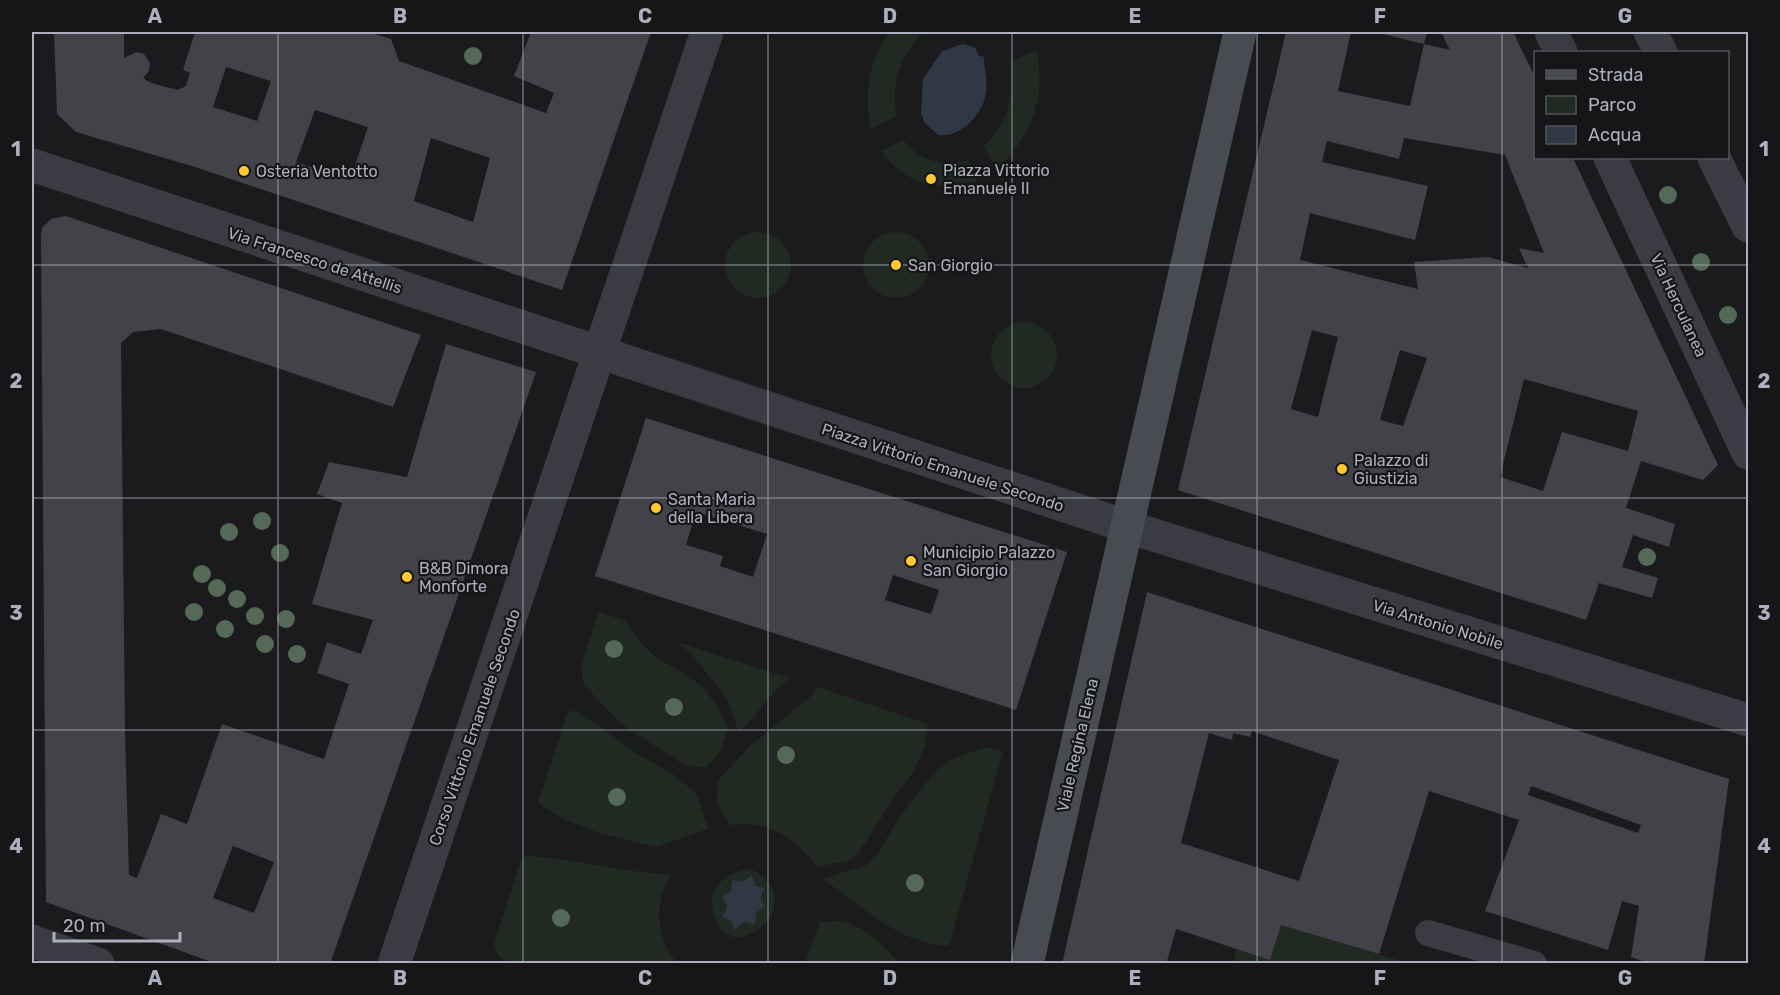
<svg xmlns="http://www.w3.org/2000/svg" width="1780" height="995" font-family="Rubik,sans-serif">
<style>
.green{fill:#202922;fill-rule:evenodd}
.water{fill:#2f3843}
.building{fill:#424248;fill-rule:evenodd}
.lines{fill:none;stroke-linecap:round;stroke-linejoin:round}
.service{stroke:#3b3c43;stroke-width:26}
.pedestrian{stroke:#3b3c43;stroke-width:33}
.minor{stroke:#3b3c43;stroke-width:33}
.tertiary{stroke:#3b3c43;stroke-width:33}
.secondary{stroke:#494b53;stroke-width:33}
.tree{fill:#546957}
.grid{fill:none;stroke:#acb0be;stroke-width:1.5;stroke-opacity:0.55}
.poi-dot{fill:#ffca31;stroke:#161518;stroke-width:2}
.labels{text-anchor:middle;stroke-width:4.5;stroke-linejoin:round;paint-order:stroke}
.poi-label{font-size:16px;fill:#acb0be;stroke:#161518;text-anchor:start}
.street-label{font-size:16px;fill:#acb0be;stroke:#161518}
.neatline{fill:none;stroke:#acb0be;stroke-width:2}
.grid-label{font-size:20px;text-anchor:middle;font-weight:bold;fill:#acb0be}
</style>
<rect width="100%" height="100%" fill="#1b1a1d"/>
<!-- green -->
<g class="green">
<path d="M 889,32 L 923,33 C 900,56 890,84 897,116 L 871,129 C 863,94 869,61 889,32 Z"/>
<path d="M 1037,50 C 1046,98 1032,137 996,170 L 984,146 C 1008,123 1015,95 1010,62 Z"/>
<path d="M 903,140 C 921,161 941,167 968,160 L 977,181 C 937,192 907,185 881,151 Z"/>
<circle cx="896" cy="265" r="33"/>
<circle cx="758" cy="265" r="33"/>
<circle cx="1024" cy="355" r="33"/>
<path d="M 598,612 L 624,620 L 641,643 L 658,659 L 681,671 L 703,687 L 717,706 L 728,728 L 721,751 L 706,768 L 684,765 L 620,723 L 584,685 L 581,668 Z"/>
<path d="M 678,642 L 790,678 C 770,693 757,715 739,733 L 727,699 L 701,666 Z"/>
<path d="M 818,687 L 928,724 L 924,748 L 913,773 L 900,789 L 861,849 L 852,860 L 816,867 C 797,837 766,820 730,825 L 716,801 L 718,780 L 752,744 L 811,696 Z"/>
<path d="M 568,711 L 579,712 L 639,755 L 676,776 L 697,794 L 708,829 L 656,847 L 602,834 L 563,819 L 538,803 Z"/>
<path d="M 985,747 L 1003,751 L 949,946 C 896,943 865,907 822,879 L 867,865 L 878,853 L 899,818 L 932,775 L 947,761 Z"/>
<path d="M 522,856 C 572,857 621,873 671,874 C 654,904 655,936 677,963 L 512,964 L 498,956 L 494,944 Z"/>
<path d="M 750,869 C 817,899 730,975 714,915 C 706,888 725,872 750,869 ZM 743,882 L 744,922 L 736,930 L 732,920 L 722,917 L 731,891 Z"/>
<path d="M 841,921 C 867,927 883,945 900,963 L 805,963 L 820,922 Z"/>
<path d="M 1281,925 L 1402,961 L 1401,964 L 1233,964 L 1237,949 L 1270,959 Z"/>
</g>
<!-- water -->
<g class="water">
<path d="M 963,44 L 976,48 L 978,55 L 984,57 C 984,69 988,80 986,93 C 982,116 960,138 938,135 L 925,123 L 921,113 L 923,79 L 942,51 Z"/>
<path d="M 752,875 L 756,886 L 765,888 L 760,898 L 765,906 L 756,913 L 755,924 L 744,922 L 735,930 L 731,920 L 722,917 L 727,906 L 722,897 L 731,891 L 732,880 L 743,882 Z"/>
</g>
<!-- building -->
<g class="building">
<path d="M 54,32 L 124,32 L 124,58 L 136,52 L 144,54 L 150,63 L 149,71 L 143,78 L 151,83 L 178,90 L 186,86 L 190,73 L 183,70 L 195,32 L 369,32 L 391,39 L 399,61 L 546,113 L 554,93 L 514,76 L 531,32 L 651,32 L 562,290 L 195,167 L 76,132 L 57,114 ZM 226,67 L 271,81 L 257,121 L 213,107 ZM 315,110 L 368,127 L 350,180 L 296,162 ZM 431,138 L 490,158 L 473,222 L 414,201 Z"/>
<path d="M 1286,32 L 1351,32 L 1338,91 L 1410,106 L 1424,44 L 1375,32 L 1427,32 L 1424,44 L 1450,50 L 1441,32 L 1513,32 L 1536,79 L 1536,158 L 1573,158 L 1718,465 L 1703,480 L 1641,461 L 1626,508 L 1675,524 L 1669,547 L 1633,535 L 1622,567 L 1658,578 L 1652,598 L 1599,583 L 1586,620 L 1178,490 ZM 1404,138 L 1505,155 L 1544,253 L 1519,248 L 1528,268 L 1488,257 L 1414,262 L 1418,289 L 1300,260 L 1310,213 L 1415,240 L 1428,186 L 1322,162 L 1327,141 L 1399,159 ZM 1312,330 L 1338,337 L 1318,417 L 1291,409 ZM 1400,350 L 1427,358 L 1403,426 L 1380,420 ZM 1524,379 L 1638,411 L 1628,451 L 1562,432 L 1543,491 L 1500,477 Z"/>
<path d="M 66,216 L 421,335 L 393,407 L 161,329 L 133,332 L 121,343 L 125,732 L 129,875 L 137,878 L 161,814 L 187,824 L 222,724 L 324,759 L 349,684 L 317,673 L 327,642 L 361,654 L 373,620 L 312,604 L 342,503 L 317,494 L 329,462 L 407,477 L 446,344 L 536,372 L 330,964 L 217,964 L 46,902 L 41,236 L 42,228 L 51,219 ZM 233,846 L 274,862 L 254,913 L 213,898 Z"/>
<path d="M 646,418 L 1067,552 L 1016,710 L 595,576 ZM 696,512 L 767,534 L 753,577 L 720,566 L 723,556 L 686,545 ZM 893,575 L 939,590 L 931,614 L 885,600 Z"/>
<path d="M 1147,592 L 1729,779 L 1704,964 L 1651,964 L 1631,957 L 1639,906 L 1622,901 L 1608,950 L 1485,911 L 1519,820 L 1429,791 L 1379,954 L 1281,925 L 1270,960 L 1176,929 L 1167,961 L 1173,964 L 1062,964 ZM 1252,731 L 1339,760 L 1299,881 L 1181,843 L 1209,733 L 1232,740 L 1233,733 L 1250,737 ZM 1531,786 L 1641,825 L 1638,833 L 1528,795 Z"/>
</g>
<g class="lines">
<!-- service -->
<path class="service" d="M 1428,933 L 1534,964"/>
<!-- pedestrian -->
<path class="pedestrian" d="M 394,964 L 707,32"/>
<!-- minor -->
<g class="minor">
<path d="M 1551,32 L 1561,52"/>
<path d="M 1610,158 L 1748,453"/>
<path d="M 32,165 L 1141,531 L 1748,720"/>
<path d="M 32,941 L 98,964"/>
</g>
<!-- tertiary -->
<g class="tertiary">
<path d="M 1650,32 L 1661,52"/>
<path d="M 1714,158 L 1748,226"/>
</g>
<!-- secondary -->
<path class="secondary" d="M 1027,964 L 1240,32"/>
</g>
<!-- trees -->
<g class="tree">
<circle cx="473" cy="56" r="9"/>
<circle cx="1668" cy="195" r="9"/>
<circle cx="1701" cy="262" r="9"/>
<circle cx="1728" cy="315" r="9"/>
<circle cx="262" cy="521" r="9"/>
<circle cx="229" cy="532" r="9"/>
<circle cx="280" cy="553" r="9"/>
<circle cx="1647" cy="557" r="9"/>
<circle cx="202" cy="574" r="9"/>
<circle cx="217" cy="588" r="9"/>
<circle cx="237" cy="599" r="9"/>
<circle cx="194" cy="612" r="9"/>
<circle cx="255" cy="616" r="9"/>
<circle cx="286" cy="619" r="9"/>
<circle cx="225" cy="629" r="9"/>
<circle cx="265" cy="644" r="9"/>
<circle cx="614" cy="649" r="9"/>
<circle cx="297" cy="654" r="9"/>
<circle cx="674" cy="707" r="9"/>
<circle cx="786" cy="755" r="9"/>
<circle cx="617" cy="797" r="9"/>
<circle cx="915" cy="883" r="9"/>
<circle cx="561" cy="918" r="9"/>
</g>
<!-- grid -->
<path class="grid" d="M 278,32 L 278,964M 523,32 L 523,964M 768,32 L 768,964M 1012,32 L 1012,964M 1257,32 L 1257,964M 1502,32 L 1502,964M 32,265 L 1748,265M 32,498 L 1748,498M 32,730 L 1748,730"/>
<!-- markers -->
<g class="poi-dot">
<circle cx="244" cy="171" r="6"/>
<circle cx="931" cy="179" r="6"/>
<circle cx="896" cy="265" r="6"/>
<circle cx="1342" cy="469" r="6"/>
<circle cx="656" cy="508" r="6"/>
<circle cx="911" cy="561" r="6"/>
<circle cx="407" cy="577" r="6"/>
</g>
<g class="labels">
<!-- poi labels -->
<g class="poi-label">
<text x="943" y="176">Piazza Vittorio<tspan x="943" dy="18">Emanuele II</tspan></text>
<text x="256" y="177">Osteria Ventotto</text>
<text x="908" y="271">San Giorgio</text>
<text x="1354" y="466">Palazzo di<tspan x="1354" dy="18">Giustizia</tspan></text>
<text x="668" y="505">Santa Maria<tspan x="668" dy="18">della Libera</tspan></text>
<text x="923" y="558">Municipio Palazzo<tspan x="923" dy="18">San Giorgio</tspan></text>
<text x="419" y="574">B&amp;B Dimora<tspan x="419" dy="18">Monforte</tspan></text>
</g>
<!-- street labels -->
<g class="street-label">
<text transform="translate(315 260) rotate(18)" y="6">Via Francesco de Attellis</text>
<text transform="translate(1679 305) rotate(65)" y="6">Via Herculanea</text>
<text transform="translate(943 467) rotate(18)" y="6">Piazza Vittorio Emanuele Secondo</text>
<text transform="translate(1438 624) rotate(17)" y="6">Via Antonio Nobile</text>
<text transform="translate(474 727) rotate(-71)" y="6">Corso Vittorio Emanuele Secondo</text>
<text transform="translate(1077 745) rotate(-77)" y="6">Viale Regina Elena</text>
</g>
</g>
<!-- border -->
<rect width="1780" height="995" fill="none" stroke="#161518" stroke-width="66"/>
<!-- legend -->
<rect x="1534" y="51" width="195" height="108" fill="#161518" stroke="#52535a" stroke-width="1.5"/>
<rect x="1546" y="70" width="30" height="9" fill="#494b53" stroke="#52535a" stroke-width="1.5"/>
<text x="1588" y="81" font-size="18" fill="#acb0be">Strada</text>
<rect x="1546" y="96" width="30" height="18" fill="#202922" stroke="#52535a" stroke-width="1.5"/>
<text x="1588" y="111" font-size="18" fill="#acb0be">Parco</text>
<rect x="1546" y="126" width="30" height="18" fill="#2f3843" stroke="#52535a" stroke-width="1.5"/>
<text x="1588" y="141" font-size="18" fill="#acb0be">Acqua</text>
<!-- scale -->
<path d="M54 932v9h126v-9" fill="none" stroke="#acb0be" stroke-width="3"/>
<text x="63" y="932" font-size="18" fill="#acb0be" stroke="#161518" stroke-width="4.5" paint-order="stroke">20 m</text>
<rect x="33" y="33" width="1714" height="929" class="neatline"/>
<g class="grid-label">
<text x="155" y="23">A</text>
<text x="400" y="23">B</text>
<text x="645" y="23">C</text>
<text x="890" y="23">D</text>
<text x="1135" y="23">E</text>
<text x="1380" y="23">F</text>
<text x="1625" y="23">G</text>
<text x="16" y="156">1</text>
<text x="1764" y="156">1</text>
<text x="16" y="388">2</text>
<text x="1764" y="388">2</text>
<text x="16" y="620">3</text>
<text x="1764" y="620">3</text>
<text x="16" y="853">4</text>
<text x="1764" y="853">4</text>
<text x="155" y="985">A</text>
<text x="400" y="985">B</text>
<text x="645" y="985">C</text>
<text x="890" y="985">D</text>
<text x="1135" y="985">E</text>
<text x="1380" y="985">F</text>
<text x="1625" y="985">G</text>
</g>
</svg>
